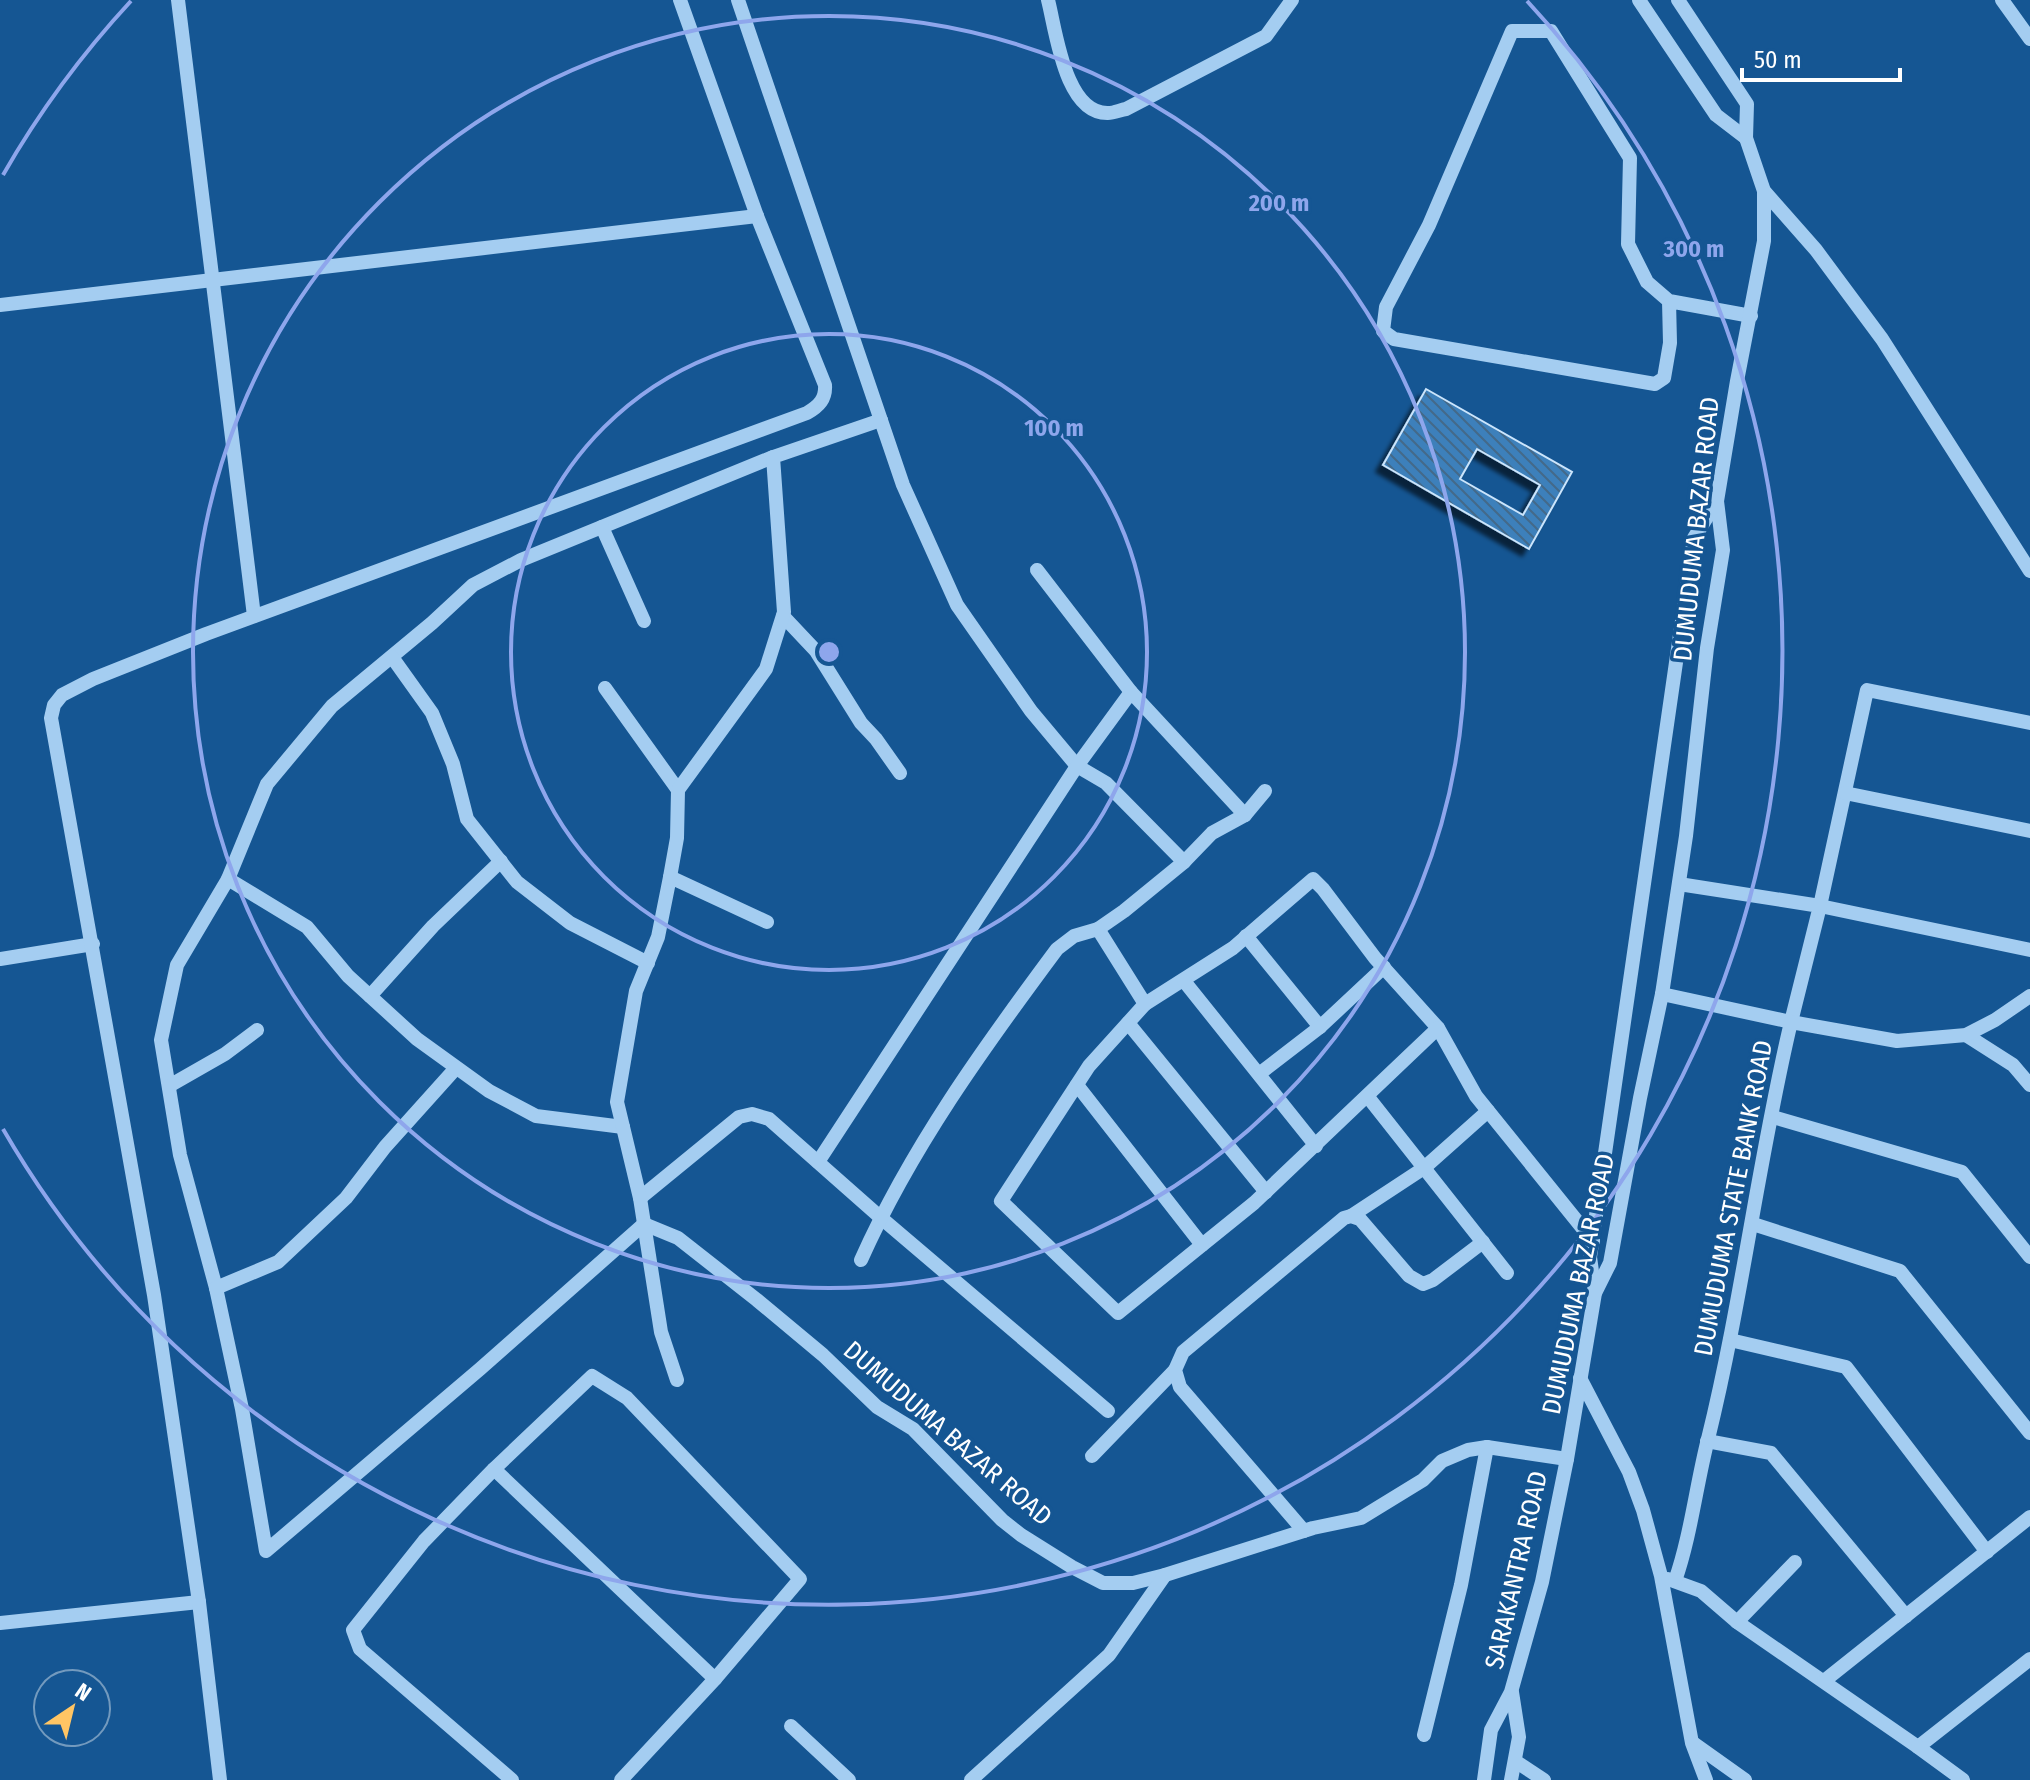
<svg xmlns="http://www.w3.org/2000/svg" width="2030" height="1780" font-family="'Fira Sans Condensed',sans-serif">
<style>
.building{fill:url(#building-back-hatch);stroke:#cbe5fc;stroke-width:2;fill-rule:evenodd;filter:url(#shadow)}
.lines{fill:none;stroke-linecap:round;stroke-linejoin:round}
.minor{stroke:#a4cdf1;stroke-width:14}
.ring{fill:none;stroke:#8ea6ec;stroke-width:4}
.labels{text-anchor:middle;stroke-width:7;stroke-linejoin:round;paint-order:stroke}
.street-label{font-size:26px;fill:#fff;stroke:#155693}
.centre{fill:#8ea6ec;stroke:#155693;stroke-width:4}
.ring-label{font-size:24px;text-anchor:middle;font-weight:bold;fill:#8ea6ec;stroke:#155693;stroke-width:7;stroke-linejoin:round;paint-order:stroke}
</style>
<defs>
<pattern id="building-back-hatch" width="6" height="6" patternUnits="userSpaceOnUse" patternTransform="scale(2)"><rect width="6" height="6" fill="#3d80bb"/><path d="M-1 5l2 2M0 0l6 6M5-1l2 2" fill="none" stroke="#446989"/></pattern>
<filter id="shadow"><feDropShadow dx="-7" dy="7" stdDeviation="2" flood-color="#0009"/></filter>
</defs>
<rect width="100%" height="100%" fill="#155693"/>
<!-- building -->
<path class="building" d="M 1426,389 L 1572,472 L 1529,549 L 1383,465 ZM 1477,449 L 1540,485 L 1523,515 L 1460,479 Z"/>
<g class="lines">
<!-- minor -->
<g class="minor">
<path d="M 178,0 L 254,616"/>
<path d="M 738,0 L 903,485 L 957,605 L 1031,711 L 1077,766 L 1106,783 L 1184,862"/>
<path d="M 1048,0 C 1056,31 1065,114 1108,113 C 1114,113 1120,110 1126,109 L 1266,36 L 1292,0"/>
<path d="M 1639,0 L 1716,115 L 1746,138"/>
<path d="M 1678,0 L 1747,104 L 1746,138 L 1764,191 L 1816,250 L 1882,339 L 2030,571"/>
<path d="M 2002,0 L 2030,39"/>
<path d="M 1669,301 L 1647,282 L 1628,244 L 1630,158 L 1551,31 L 1512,31 L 1429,225 L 1386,307 L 1383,331 L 1394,339 L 1655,384 L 1664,378 L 1670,343 L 1669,301 L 1751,316"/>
<path d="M 0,305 L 757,216"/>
<path d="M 773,457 L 521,560 L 473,585 L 432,623 L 332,706 L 267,784 L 228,879 L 177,965 L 161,1040 L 180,1155 L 216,1288 L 242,1409 L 266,1551 L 480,1369 L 644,1224 L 678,1238 L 757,1300 L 823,1355 L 877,1407 L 913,1429 L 1002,1520 L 1021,1535 L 1072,1567 L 1103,1583 L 1133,1583 L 1165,1575 L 1313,1528 L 1361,1518 L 1423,1480 L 1442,1461 L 1468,1450 L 1487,1447 L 1567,1459"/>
<path d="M 602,527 L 644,621"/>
<path d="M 1037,570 L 1131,692"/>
<path d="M 783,616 L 816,651 L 861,723 L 876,739 L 900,773"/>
<path d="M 392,657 L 432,713 L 453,764 L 467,819 L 517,882 L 570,923 L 648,963"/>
<path d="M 605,688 L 678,790"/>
<path d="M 2030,723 L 1867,690 L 1820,906 L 2030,950"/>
<path d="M 1265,791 L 1245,815 L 1212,833 L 1184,862 L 1124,911 L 1098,929 L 1145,1004 L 1233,948 L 1313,879 L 1323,889 L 1375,958 L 1438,1028 L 1476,1096 L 1593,1241"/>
<path d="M 1845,793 L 2030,831"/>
<path d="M 670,877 L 677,838 L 678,790 L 766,669 L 784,612 L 773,457 L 881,420"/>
<path d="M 228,879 L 307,927 L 348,976 L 417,1039 L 489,1091 L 536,1116 L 623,1127"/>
<path d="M 1246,936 L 1320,1027 L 1384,967"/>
<path d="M 0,959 L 93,944"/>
<path d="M 1184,981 L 1316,1146"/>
<path d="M 1662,994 L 1791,1022 L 1820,906 L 1679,884"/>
<path d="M 370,996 L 433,926 L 501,861"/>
<path d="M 1145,1004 L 1089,1066 L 1001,1201 L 1118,1313 L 1254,1203 L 1438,1028"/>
<path d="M 1128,1023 L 1266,1192"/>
<path d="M 1966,1035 L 2013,1065 L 2030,1085"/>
<path d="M 1259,1074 L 1320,1027"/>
<path d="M 1077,1085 L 1202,1245"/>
<path d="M 169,1086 L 225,1054 L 257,1030"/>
<path d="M 1368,1097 L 1507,1273"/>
<path d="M 1773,1117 L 1962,1172 L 2030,1257"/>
<path d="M 818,1162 L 1077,766 L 1131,692 L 1245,815"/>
<path d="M 640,1198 L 739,1117 L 752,1114 L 769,1119 L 880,1217 L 1108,1411"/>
<path d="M 1351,1216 L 1424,1168 L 1488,1111"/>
<path d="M 1753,1224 L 1900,1271 L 2030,1433"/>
<path d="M 861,1260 C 911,1148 984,1047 1057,949 L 1074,936 L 1098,929"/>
<path d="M 216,1288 L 278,1262 L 346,1198 L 385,1147 L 456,1068"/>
<path d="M 1595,1293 L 1590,1257 L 1694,538 L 1717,501"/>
<path d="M 1730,1340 L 1846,1367 L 1987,1552"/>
<path d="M 1580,1378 L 1629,1472 L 1643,1510 L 1661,1576 L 1692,1743 L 1706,1780"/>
<path d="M 677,1380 L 661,1332 L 640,1198 L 617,1102 L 636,991 L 658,937 L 670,877 L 767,922"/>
<path d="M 1707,1441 L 1771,1453 L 1906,1616"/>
<path d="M 1092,1456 L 1175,1370"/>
<path d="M 494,1469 L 715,1679"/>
<path d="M 1304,1531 L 1180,1387 L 1175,1370 L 1183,1352 L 1344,1218 L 1351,1216 L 1360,1219 L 1409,1276 L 1423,1284 L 1433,1280 L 1483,1242"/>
<path d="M 1668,1579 L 1701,1591 L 1737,1622 L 1795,1562"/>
<path d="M 1675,1581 C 1691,1535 1696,1486 1708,1439 C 1742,1301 1758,1161 1791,1022 L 1897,1041 L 1966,1035 L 1995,1020 L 2030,996"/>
<path d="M 1737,1622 L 1918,1747 L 2030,1659"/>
<path d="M 0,1623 L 199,1602"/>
<path d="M 1824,1681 L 2030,1517"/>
<path d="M 791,1726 L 849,1780"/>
<path d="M 1424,1735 L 1461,1585 L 1487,1447"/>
<path d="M 1693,1743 L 1745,1780"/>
<path d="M 1918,1747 L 1963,1780"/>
<path d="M 1515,1761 L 1544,1780"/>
<path d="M 220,1780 L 199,1602 L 154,1295 L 51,718 L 54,705 L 62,695 L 93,679 L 206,634 L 807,413 C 819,406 826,399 825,385 L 757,216 L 680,0"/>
<path d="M 512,1780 L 360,1649 L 353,1630 L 424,1541 L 494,1469 L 592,1376 L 627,1398 L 800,1579 L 715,1679 L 621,1780"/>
<path d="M 971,1780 L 1109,1655 L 1165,1575"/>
<path d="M 1484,1780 L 1491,1730 L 1511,1692 L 1542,1582 L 1567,1459 L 1595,1293 L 1610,1263 L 1640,1098 L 1662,994 L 1686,836 L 1707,648 L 1723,550 L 1717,501 L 1737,381 L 1764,241 L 1764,191"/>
<path d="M 1511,1780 L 1519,1737 L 1512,1692"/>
</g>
</g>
<!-- distance rings -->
<g class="ring">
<circle cx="829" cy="652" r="318"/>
<circle cx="829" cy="652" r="636"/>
<path d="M3 175A954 954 0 0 1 131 1M1527 1A954 954 0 1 1 3 1129"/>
</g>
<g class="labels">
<!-- street labels -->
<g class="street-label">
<text transform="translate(1696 529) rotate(-84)" y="9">DUMUDUMA BAZAR ROAD</text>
<text transform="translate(1733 1198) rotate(-79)" y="9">DUMUDUMA STATE BANK ROAD</text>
<text transform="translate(1578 1284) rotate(-78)" y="9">DUMUDUMA BAZAR ROAD</text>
<text transform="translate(948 1433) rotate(41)" y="9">DUMUDUMA BAZAR ROAD</text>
<text transform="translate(1516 1570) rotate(-77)" y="9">SARAKANTRA ROAD</text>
</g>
</g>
<circle cx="829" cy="652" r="12" class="centre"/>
<g class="ring-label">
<text x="1279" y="211">200 m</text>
<text x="1694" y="257">300 m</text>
<text x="1054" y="436">100 m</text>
</g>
<!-- north arrow -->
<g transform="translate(72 1708) rotate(35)"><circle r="38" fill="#155693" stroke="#739abe" stroke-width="2"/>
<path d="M0-6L14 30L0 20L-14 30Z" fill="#ffc564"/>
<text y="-12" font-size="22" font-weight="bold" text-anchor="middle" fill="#ffffff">N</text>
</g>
<!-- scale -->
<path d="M1742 68v12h158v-12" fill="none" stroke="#ffffff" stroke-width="4"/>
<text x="1754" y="68" font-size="24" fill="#ffffff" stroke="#155693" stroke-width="6" paint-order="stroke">50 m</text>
</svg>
